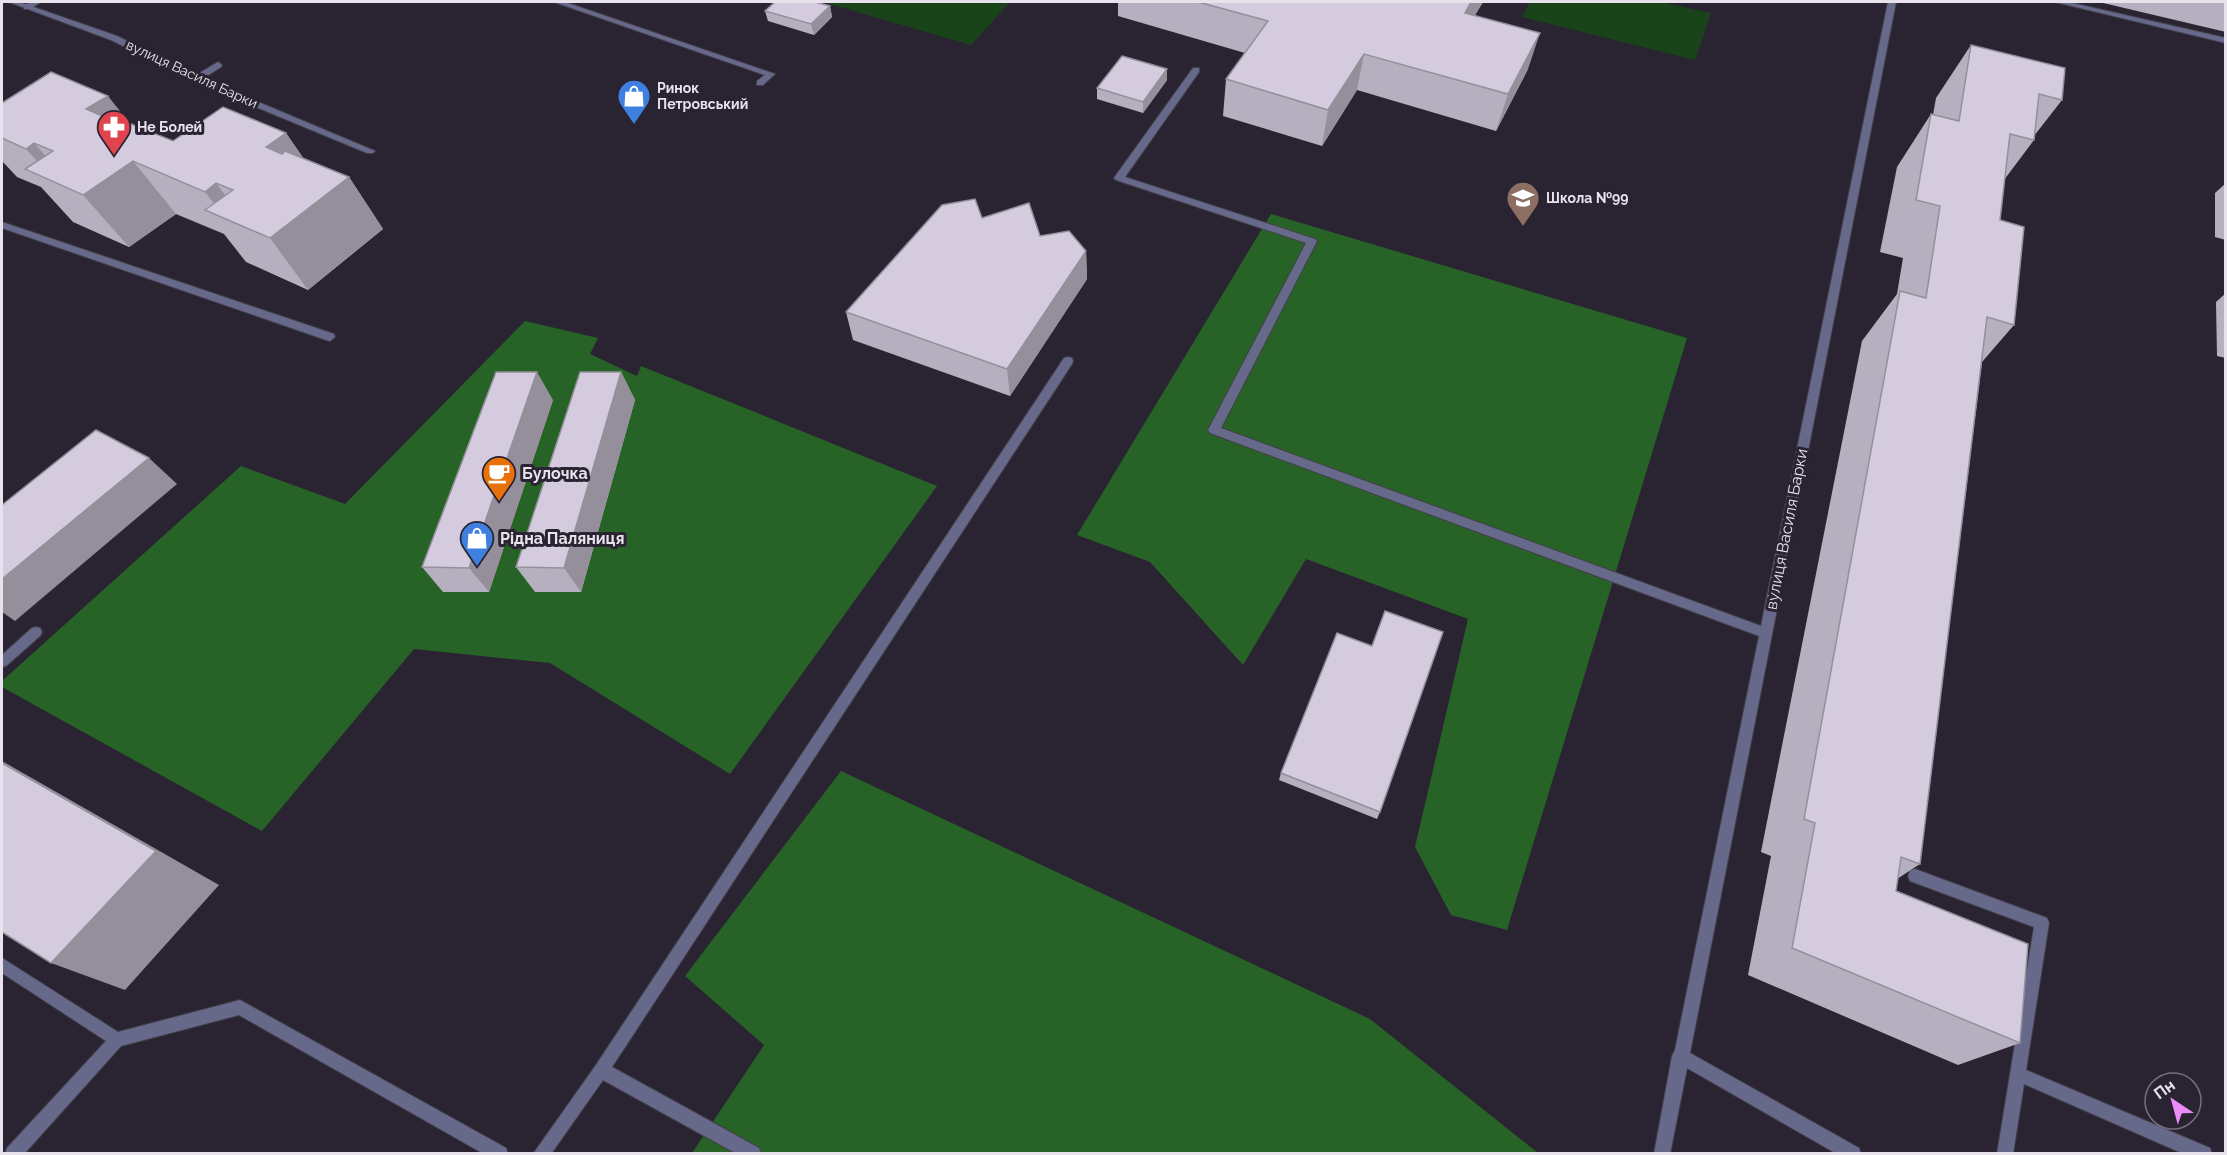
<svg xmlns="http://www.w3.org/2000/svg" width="2227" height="1155" font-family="Raleway,sans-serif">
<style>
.green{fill:#194419}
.forest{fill:#276227}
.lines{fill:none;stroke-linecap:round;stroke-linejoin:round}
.lane-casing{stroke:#443f4c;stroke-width:2}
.street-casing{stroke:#443f4c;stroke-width:2}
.lane{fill:#666989;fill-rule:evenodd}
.street{fill:#666989;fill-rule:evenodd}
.wall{fill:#b6afbf}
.shaded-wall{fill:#948f9b}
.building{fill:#d4ccde;stroke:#948f9b;stroke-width:1.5}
.labels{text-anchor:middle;stroke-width:6;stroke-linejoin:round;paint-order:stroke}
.far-street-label{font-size:14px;fill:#e7e2ec;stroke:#2a2432}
.far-poi-label{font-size:14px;font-weight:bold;fill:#e7e2ec;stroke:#2a2432;text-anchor:start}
.poi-label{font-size:16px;font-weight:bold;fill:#e7e2ec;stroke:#2a2432;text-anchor:start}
.street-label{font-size:16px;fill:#e7e2ec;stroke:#2a2432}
</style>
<rect width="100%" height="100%" fill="#2a2432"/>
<!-- green -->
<g class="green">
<path d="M 823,2 L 1010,2 L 971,45 Z"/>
<path d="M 1530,2 L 1661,2 L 1711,13 L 1695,60 L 1522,17 Z"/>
</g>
<!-- forest -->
<g class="forest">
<path d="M 1271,214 L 1687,338 L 1507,930 L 1451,915 L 1415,847 L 1468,619 L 1306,559 L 1243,665 L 1150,562 L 1077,535 Z"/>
<path d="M 525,321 L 598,338 L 590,354 L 637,376 L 641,366 L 937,486 L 730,774 L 550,663 L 414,649 L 262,831 L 2,687 L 2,681 L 241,466 L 345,504 Z"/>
<path d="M 841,771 L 1370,1019 L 1538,1153 L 692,1153 L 764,1045 L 685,976 Z"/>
</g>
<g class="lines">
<defs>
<g id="lane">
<path d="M 32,2 L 41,2 L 30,9 L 24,9 L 24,5 Z"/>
<path d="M 554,2 L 565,2 L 775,74 L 763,85 L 757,85 L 757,81 L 765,75 Z"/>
<path d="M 1888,2 L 1896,2 L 1690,1053 L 1859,1148 L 1861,1154 L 1837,1154 L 1687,1068 L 1670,1154 L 1654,1154 L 1672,1056 L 1675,1050 L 1759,636 L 1210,433 L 1208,430 L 1306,243 L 1116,180 L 1114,178 L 1193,68 L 1199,68 L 1199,72 L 1125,177 L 1315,239 L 1317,241 L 1221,428 L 1761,626 Z"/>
<path d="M 2055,2 L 2068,2 L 2226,38 L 2226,43 Z"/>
<path d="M 218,62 L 222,65 L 221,67 L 199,81 L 193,81 L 193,77 Z"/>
<path d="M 2,222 L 334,334 L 335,337 L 330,341 L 326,340 L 2,228 Z"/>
<path d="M 1068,357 L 1072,358 L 1073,361 L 1072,364 L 612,1067 L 759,1148 L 761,1154 L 737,1154 L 603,1080 L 551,1154 L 533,1154 L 596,1065 L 1064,358 Z"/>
<path d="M 36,627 L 40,628 L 42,632 L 40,636 L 6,666 L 2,667 L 2,655 L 32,628 Z"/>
<path d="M 1915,869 L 2047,918 L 2049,923 L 2026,1070 L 2210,1148 L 2212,1154 L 2184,1154 L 2024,1084 L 2013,1154 L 1997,1154 L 2034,927 L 1910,881 L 1908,876 L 1910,871 Z"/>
<path d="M 2,958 L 118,1032 L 240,1000 L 506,1148 L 508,1154 L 484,1154 L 239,1015 L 121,1046 L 24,1154 L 5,1154 L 7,1148 L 106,1041 L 2,973 Z"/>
</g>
<path id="street" d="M 9,2 L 19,2 L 117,36 L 199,77 L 375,151 L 373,153 L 367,153 L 193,81 L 111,40 Z"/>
</defs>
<!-- lane casing -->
<use href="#lane" class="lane-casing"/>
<!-- street casing -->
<use href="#street" class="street-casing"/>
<!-- lane -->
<use href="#lane" class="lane"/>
<!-- street -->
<use href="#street" class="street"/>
</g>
<!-- wall -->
<g class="wall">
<path d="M 1118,2 L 1483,2 L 1475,15 L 1528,69 L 1496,131 L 1357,90 L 1322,146 L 1223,116 L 1226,79 L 1245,53 L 1118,16 Z"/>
<path d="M 2099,2 L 2226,2 L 2226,32 Z"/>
<path d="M 830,6 L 832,17 L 814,35 L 768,21 L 765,11 Z"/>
<path d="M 1971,45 L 2062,100 L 2034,136 L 2034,140 L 2004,180 L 2000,220 L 2014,325 L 1982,362 L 1920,864 L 1897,879 L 1896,891 L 2020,1043 L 1958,1065 L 1748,975 L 1771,856 L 1761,852 L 1862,341 L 1897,294 L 1903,258 L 1880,252 L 1897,167 L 1931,114 L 1933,115 L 1936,98 Z"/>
<path d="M 1167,80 L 1143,113 L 1097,99 L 1097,88 Z"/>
<path d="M 2,103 L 129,123 L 173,141 L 286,133 L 304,159 L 349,177 L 383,229 L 308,290 L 246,262 L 224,234 L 176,214 L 129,247 L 73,222 L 41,187 L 17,177 L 2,161 Z"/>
<path d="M 2226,183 L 2226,240 L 2215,237 L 2215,193 Z"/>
<path d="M 982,218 L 1086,251 L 1087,279 L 1010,396 L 853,340 L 846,312 Z"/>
<path d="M 2226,293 L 2226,358 L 2217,356 L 2216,302 Z"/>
<path d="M 621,372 L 635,400 L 581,592 L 535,592 L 516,567 Z"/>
<path d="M 553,400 L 489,592 L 443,592 L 422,567 Z"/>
<path d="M 1281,773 L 1380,812 L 1377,819 L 1279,780 Z"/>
</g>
<!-- shaded-wall -->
<g class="shaded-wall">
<path d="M 1471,2 L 1483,2 L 1455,49 L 1465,13 Z"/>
<path d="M 830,6 L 832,17 L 814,35 L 811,24 Z"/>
<path d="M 1540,33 L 1528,69 L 1496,131 L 1508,94 Z"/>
<path d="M 1364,54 L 1357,90 L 1322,146 L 1328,110 Z"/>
<path d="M 1167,69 L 1167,80 L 1143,113 L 1143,102 Z"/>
<path d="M 108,96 L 150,149 L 86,109 Z"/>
<path d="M 286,133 L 321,185 L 266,147 Z"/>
<path d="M 34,143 L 79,193 L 57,183 L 26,149 Z"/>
<path d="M 133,161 L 176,214 L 129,247 L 83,195 Z"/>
<path d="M 349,177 L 383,229 L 308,290 L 270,238 Z"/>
<path d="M 216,183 L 252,231 L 227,220 L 205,192 Z"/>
<path d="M 1086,251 L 1087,279 L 1010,396 L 1007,369 Z"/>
<path d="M 537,372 L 553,400 L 489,592 L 469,568 Z"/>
<path d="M 621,372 L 635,400 L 581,592 L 564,568 Z"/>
<path d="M 149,458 L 177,484 L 15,621 L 2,612 L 2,579 Z"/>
<path d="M 2,761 L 219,885 L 125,990 L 51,963 Z"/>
</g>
<!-- building -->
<g class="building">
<path d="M 775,2 L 815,2 L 830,6 L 811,24 L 765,11 Z"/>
<path d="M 1198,2 L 1471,2 L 1465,13 L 1540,33 L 1508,94 L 1364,54 L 1328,110 L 1226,79 L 1268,21 Z"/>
<path d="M 1971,45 L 2065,68 L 2062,100 L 2039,94 L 2034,140 L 2010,134 L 2000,220 L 2024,227 L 2014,325 L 1987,317 L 1920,864 L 1901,857 L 1896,891 L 2028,944 L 2020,1043 L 1792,948 L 1815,823 L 1804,819 L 1900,291 L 1926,298 L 1940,206 L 1916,200 L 1931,114 L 1959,121 Z"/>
<path d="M 1122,56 L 1167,69 L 1143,102 L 1097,88 Z"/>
<path d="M 51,72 L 108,96 L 86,109 L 104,117 L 109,115 L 173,141 L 223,107 L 286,133 L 266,147 L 282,154 L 285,151 L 349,177 L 270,238 L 205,210 L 233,190 L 216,183 L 205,192 L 133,161 L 83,195 L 25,169 L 53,151 L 34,143 L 26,149 L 2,138 L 2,103 Z"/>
<path d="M 975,199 L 982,218 L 1029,203 L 1040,236 L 1069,231 L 1086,251 L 1007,369 L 846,312 L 942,205 Z"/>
<path d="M 496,372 L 537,372 L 469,568 L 422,567 Z"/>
<path d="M 580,372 L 621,372 L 564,568 L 516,567 Z"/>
<path d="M 96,430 L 149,458 L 2,579 L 2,505 Z"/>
<path d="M 1385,611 L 1443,632 L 1380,812 L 1281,773 L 1337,633 L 1372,646 Z"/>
<path d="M 2,763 L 156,851 L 51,963 L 2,932 Z"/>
</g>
<!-- icons -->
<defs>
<symbol id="shop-pin" viewBox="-11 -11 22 30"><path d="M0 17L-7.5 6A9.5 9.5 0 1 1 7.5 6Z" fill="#3f7fe0" stroke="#2a2432"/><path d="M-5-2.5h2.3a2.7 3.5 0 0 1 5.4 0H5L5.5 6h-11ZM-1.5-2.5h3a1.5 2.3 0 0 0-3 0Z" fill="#fff"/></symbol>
<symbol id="pharmacy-pin" viewBox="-11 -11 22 30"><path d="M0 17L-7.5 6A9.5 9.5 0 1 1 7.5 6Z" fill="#e0444e" stroke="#2a2432"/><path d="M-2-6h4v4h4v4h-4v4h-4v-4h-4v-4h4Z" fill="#fff"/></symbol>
<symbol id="school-pin" viewBox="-11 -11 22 30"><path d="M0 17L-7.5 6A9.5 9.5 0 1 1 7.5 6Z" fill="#8d6e63" stroke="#2a2432"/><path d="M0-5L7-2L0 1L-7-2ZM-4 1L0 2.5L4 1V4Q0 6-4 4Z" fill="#fff"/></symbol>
<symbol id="cafe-pin" viewBox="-11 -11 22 30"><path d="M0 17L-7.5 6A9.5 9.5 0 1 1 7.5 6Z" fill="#e8710a" stroke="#2a2432"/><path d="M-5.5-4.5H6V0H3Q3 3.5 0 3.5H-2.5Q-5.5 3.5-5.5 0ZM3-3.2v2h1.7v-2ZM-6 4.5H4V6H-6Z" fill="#fff"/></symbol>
</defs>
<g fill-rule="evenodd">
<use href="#shop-pin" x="615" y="77" width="38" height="52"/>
<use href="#pharmacy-pin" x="95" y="108" width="38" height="52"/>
<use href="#school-pin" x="1504" y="179" width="38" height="52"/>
<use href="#cafe-pin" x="480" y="454" width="38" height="52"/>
<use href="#shop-pin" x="458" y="519" width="38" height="52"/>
</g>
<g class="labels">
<!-- far-street labels -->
<g class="far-street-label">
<text transform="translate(192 74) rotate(25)" y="5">вулиця Василя Барки</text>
</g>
<!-- far-poi labels -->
<g class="far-poi-label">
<text x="657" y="93">Ринок<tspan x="657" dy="16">Петровський</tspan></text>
<text x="137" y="132">Не Болей</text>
<text x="1546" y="203">Школа №99</text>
</g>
<!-- poi labels -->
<g class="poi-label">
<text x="522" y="479">Булочка</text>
<text x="500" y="544">Рідна Паляниця</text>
</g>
<!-- street labels -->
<g class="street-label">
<text transform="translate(1786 529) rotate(-79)" y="6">вулиця Василя Барки</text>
</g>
</g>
<!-- border -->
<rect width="2227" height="1155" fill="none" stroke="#e7e2ec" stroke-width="6"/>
<!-- north arrow -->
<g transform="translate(2173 1101) rotate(324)"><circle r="28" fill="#2a2432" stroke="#76707c" stroke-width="1.5"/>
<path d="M0-4.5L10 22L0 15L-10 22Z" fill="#ed8cf9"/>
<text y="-9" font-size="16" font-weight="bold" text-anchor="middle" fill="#e7e2ec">Пн</text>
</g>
</svg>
